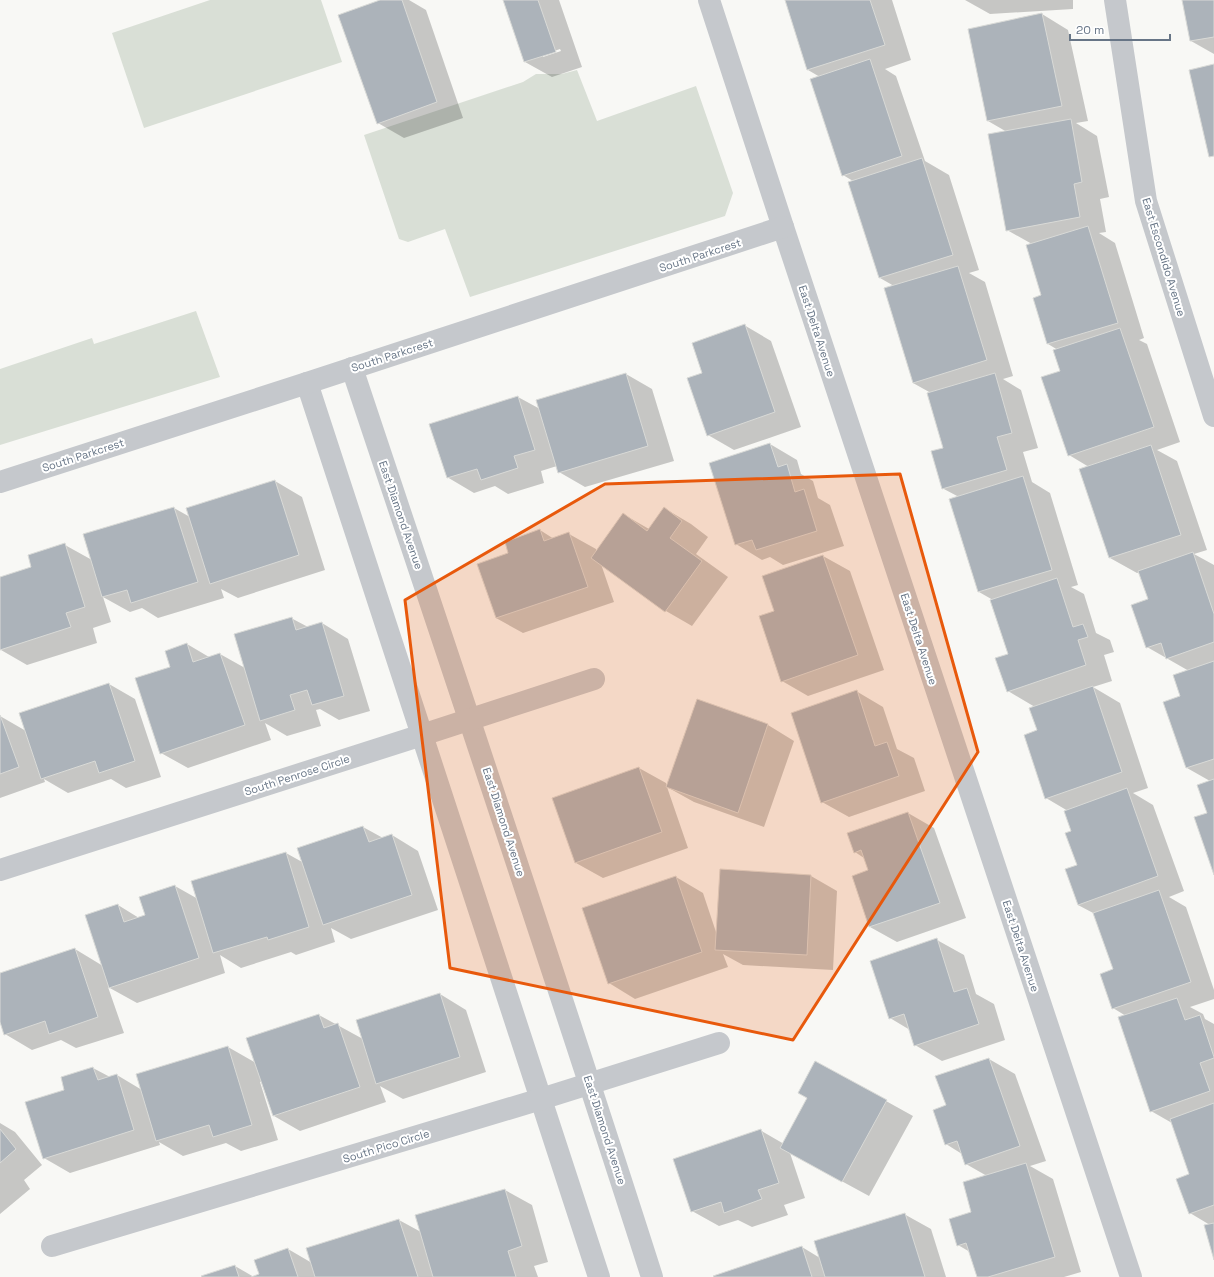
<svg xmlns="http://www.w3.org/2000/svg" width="1214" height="1277" font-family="'Space Grotesk',sans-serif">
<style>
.green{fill:#d9dfd6}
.shadow{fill:#0003;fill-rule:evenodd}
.building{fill:#acb3ba;stroke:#d9dad7}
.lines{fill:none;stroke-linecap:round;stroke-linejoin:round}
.minor{stroke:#c5c8cc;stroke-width:22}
.marked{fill:#e8590c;fill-opacity:0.2;stroke:#e8590c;stroke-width:3;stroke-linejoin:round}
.labels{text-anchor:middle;stroke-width:4;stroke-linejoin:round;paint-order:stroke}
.street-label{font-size:11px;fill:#677586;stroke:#fff}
</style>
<rect width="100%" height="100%" fill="#f8f8f5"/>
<!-- green -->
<g class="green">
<path d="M 210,0 L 321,0 L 342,62 L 144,128 L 112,33 Z"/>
<path d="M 577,70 L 597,121 L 696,86 L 733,193 L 725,216 L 470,297 L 445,229 L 408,242 L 399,239 L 364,135 L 523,82 L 536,74 L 562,74 Z"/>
<path d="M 196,311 L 220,377 L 0,445 L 0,369 L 92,338 L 94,344 Z"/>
</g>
<!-- shadow -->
<g class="shadow">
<path d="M 383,0 L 409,0 L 426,10 L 463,118 L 404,138 L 378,123 Z"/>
<path d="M 504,0 L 559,0 L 582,67 L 552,77 L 525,62 ZM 560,49 L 561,51 L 543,57 L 543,55 Z"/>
<path d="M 786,0 L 892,0 L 911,60 L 885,69 L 896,76 L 925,161 L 949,175 L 979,270 L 969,273 L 985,282 L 1013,376 L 1003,379 L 1021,390 L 1038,448 L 1023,452 L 1032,482 L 1050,493 L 1078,585 L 1071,587 L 1084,594 L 1096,633 L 1110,640 L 1114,652 L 1104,655 L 1112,681 L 1093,687 L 1120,703 L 1148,788 L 1133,793 L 1153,805 L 1184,891 L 1169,897 L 1186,907 L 1214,990 L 1214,999 L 1190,1007 L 1203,1014 L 1205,1019 L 1214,1024 L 1214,1256 L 1210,1225 L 1190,1213 L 1191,1175 L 1172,1123 L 1151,1111 L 1126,1016 L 1113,1008 L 1114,970 L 1095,914 L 1078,905 L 1078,865 L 1068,811 L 1046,798 L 1035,707 L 1008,691 L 1009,655 L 993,600 L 979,592 L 959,497 L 942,488 L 944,449 L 931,393 L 913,383 L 894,286 L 880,278 L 850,182 L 853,181 L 843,175 L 820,77 L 808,70 Z"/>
<path d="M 965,0 L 1073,0 L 1073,9 L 990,14 Z"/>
<path d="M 1183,0 L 1214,0 L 1214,54 L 1191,41 Z"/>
<path d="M 1042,14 L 1068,30 L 1088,121 L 1076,123 L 1097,136 L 1109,197 L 1100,199 L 1106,232 L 1099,233 L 1115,243 L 1144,338 L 1139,340 L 1147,344 L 1180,442 L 1157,450 L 1177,461 L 1207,550 L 1194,554 L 1214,565 L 1214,872 L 1208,813 L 1210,781 L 1187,768 L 1181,697 L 1189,671 L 1147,647 L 1149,600 L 1140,572 L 1137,573 L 1110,558 L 1080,469 L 1089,467 L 1069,455 L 1058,350 L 1048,344 L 1034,299 L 1042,296 L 1032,244 L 1007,230 L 1007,132 L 988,121 Z"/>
<path d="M 744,325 L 771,341 L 801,427 L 734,450 L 708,435 L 703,373 Z"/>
<path d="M 626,374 L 652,389 L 674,461 L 585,487 L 559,472 L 557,466 L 541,471 L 544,483 L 508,494 L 495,486 L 474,493 L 447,477 L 518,397 L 540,409 Z"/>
<path d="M 770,444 L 797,460 L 801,474 L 813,481 L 818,498 L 830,505 L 844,546 L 783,565 L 770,557 L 762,560 L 736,544 Z"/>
<path d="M 275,481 L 302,497 L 325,570 L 238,598 L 221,589 L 224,598 L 158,618 L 142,608 L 130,612 L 103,597 L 111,622 L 93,628 L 97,643 L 27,665 L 1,650 L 0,578 L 32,568 L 65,545 L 92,560 L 174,508 L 190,517 Z"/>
<path d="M 664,508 L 691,524 L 708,537 L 696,554 L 728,577 L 692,626 L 666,611 L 601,564 L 614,602 L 523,633 L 496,618 L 510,554 L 540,530 L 554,539 L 569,534 L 596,549 L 596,552 L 623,514 L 649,529 Z"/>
<path d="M 823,556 L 850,571 L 884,670 L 808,696 L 782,681 L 775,612 L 763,576 Z"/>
<path d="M 291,618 L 308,627 L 322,623 L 348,639 L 370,711 L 339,720 L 320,709 L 316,710 L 321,726 L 287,736 L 265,723 L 271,740 L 188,768 L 161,753 L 171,667 L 187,644 L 209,657 L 220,654 L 245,668 Z"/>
<path d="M 109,684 L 135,699 L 161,777 L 126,788 L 111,779 L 68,793 L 44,779 L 45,782 L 0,798 L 0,716 L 26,731 Z"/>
<path d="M 856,691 L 883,707 L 897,749 L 914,758 L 925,791 L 849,817 L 822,802 Z"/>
<path d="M 698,700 L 768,725 L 794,741 L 764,827 L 694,802 L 667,787 L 688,848 L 603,878 L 576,863 L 639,768 L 666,783 L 667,787 Z"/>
<path d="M 908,813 L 934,828 L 966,918 L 897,942 L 870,927 L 869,871 L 864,858 L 855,852 Z"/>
<path d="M 363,827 L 383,838 L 392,835 L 418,851 L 438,910 L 351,939 L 331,928 L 335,942 L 296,955 L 291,952 L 241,968 L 220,955 L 225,973 L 137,1003 L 108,987 L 124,1033 L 76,1048 L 61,1040 L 32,1050 L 5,1034 L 0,1019 L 0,974 L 75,949 L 103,966 L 118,905 L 139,918 L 146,916 L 175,886 L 198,899 L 286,853 L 304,863 L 299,849 Z"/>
<path d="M 811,876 L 837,891 L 833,970 L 743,965 L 723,954 L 728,967 L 635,999 L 609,983 L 676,877 L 703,893 L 717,935 Z"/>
<path d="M 937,940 L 964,955 L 976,994 L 994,1004 L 1005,1040 L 942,1061 L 915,1045 L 910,1030 L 890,1018 Z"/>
<path d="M 440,994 L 466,1010 L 486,1072 L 403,1099 L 380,1086 L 386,1102 L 300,1131 L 274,1116 L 262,1081 L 260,1082 L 278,1140 L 241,1151 L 226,1143 L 183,1156 L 159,1142 L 160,1145 L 70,1173 L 44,1158 L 65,1090 L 93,1068 L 110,1077 L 117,1075 L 142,1090 L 228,1047 L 256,1063 L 319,1015 L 363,1039 Z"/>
<path d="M 989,1059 L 1015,1074 L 1046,1161 L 1030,1166 L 1053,1179 L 1081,1272 L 1064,1277 L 978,1277 L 970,1252 L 958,1245 L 972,1212 L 987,1176 L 966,1164 L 962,1154 L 946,1144 L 947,1106 Z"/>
<path d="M 886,1101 L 913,1116 L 869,1196 L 790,1153 L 805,1198 L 784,1205 L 788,1215 L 752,1227 L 738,1220 L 719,1226 L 692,1211 L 760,1130 L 784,1144 Z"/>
<path d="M 0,1123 L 15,1132 L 42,1165 L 24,1180 L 30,1189 L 0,1214 Z"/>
<path d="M 505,1190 L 532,1205 L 548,1262 L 534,1266 L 538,1277 L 254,1277 L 260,1275 L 288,1249 L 312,1263 L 399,1220 L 421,1232 Z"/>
<path d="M 904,1214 L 931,1229 L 946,1277 L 715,1277 L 802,1247 L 820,1258 Z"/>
<path d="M 235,1266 L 254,1277 L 203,1277 Z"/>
</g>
<!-- building -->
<g class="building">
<path d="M 380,0 L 402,0 L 437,102 L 377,124 L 338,15 Z"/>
<path d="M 503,0 L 538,0 L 556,52 L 524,62 Z"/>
<path d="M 785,0 L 870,0 L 885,45 L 807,70 Z"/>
<path d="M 1182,0 L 1214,0 L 1214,37 L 1190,41 Z"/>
<path d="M 1042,13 L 1062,106 L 987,121 L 968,29 Z"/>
<path d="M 870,59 L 902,156 L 842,176 L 810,79 Z"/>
<path d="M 1214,64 L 1214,156 L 1209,157 L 1189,70 Z"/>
<path d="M 1071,119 L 1082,182 L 1074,184 L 1080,217 L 1006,231 L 988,134 Z"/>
<path d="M 922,158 L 953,255 L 879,278 L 848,182 Z"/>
<path d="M 1088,226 L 1118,323 L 1047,344 L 1033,298 L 1041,295 L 1026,245 Z"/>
<path d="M 958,266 L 987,360 L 913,383 L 884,288 Z"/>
<path d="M 745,324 L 775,412 L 707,436 L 687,378 L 702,373 L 692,343 Z"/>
<path d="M 1120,328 L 1154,427 L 1068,456 L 1041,377 L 1060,371 L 1053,350 Z"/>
<path d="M 626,373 L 648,446 L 558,473 L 536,400 Z"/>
<path d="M 995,373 L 1012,433 L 997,437 L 1007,470 L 942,489 L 931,451 L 943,448 L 927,393 Z"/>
<path d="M 518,396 L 535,450 L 514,456 L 518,468 L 481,480 L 477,469 L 447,478 L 429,424 Z"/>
<path d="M 770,443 L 778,467 L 787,464 L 795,492 L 804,489 L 817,531 L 756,550 L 752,540 L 735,545 L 709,463 Z"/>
<path d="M 1151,445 L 1181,535 L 1109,558 L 1079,469 Z"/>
<path d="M 1023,476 L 1052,570 L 978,592 L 949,499 Z"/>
<path d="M 275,480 L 299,555 L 210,584 L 186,508 Z"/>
<path d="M 174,507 L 198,582 L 131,603 L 127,590 L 102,597 L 83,534 Z"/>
<path d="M 664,507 L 682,521 L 670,538 L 702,561 L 665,612 L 591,558 L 623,513 L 647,531 Z"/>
<path d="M 540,529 L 544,541 L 569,532 L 588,587 L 496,618 L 477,564 L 508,553 L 505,542 Z"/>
<path d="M 65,543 L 85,607 L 66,613 L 71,627 L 0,650 L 0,577 L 31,567 L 28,555 Z"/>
<path d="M 1193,552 L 1214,614 L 1214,642 L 1166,659 L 1161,643 L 1146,648 L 1131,605 L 1148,599 L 1138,571 Z"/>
<path d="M 823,555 L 858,655 L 781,682 L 759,616 L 774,611 L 762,576 Z"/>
<path d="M 1057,578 L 1073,627 L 1083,624 L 1088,637 L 1078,640 L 1086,665 L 1007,692 L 995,658 L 1008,654 L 990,600 Z"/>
<path d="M 292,617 L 296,630 L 322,622 L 344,696 L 312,705 L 307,690 L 290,695 L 295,710 L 260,721 L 234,634 Z"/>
<path d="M 187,643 L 193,662 L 220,653 L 245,725 L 160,754 L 135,678 L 170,667 L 165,651 Z"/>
<path d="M 1214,661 L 1214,759 L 1186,768 L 1163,702 L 1180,696 L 1173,675 Z"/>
<path d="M 109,683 L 135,761 L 99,773 L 95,761 L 41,779 L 19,713 Z"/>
<path d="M 1093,686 L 1122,772 L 1045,799 L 1024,735 L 1037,730 L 1029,708 Z"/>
<path d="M 857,690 L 875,746 L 887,742 L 899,776 L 821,803 L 791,713 Z"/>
<path d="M 697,699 L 768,724 L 738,813 L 666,787 Z"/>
<path d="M 0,715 L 19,767 L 0,774 Z"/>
<path d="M 639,767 L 662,832 L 575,863 L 552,798 Z"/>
<path d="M 1214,779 L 1214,875 L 1194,817 L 1207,813 L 1197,785 Z"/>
<path d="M 1127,788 L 1158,876 L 1078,905 L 1065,869 L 1077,865 L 1065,833 L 1071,831 L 1064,811 Z"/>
<path d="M 908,812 L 940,903 L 869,927 L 852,876 L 868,870 L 861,850 L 854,853 L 847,833 Z"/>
<path d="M 363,826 L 369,842 L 392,834 L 412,895 L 323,925 L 297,848 Z"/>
<path d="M 286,852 L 309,927 L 268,940 L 267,937 L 213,953 L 191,881 Z"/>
<path d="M 720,869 L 811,875 L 807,955 L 715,950 Z"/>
<path d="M 676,876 L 702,952 L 608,984 L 582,908 Z"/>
<path d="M 175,885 L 199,958 L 109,988 L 85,915 L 118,904 L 124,922 L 145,915 L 139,897 Z"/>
<path d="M 1159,890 L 1191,982 L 1112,1009 L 1100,974 L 1113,969 L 1093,913 Z"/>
<path d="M 937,938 L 954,992 L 967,988 L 979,1024 L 914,1046 L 904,1014 L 889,1019 L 870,961 Z"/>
<path d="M 75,948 L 98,1017 L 49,1034 L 45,1021 L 4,1035 L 0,1022 L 0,973 Z"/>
<path d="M 440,993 L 460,1057 L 376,1084 L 356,1020 Z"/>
<path d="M 1177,998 L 1185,1020 L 1200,1015 L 1214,1057 L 1214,1058 L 1200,1063 L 1210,1091 L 1150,1112 L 1118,1017 Z"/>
<path d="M 319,1014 L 324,1028 L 338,1023 L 360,1087 L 273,1116 L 246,1038 Z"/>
<path d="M 228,1046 L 252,1125 L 213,1137 L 209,1125 L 156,1141 L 136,1074 Z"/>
<path d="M 989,1058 L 1020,1146 L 965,1165 L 957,1141 L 945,1145 L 933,1110 L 946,1105 L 935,1076 Z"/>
<path d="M 815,1061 L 887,1100 L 842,1182 L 780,1148 L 807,1098 L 798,1093 Z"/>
<path d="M 93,1067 L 98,1080 L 117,1074 L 134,1130 L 43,1159 L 25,1102 L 64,1090 L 61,1077 Z"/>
<path d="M 1214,1103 L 1214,1205 L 1189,1214 L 1176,1179 L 1189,1174 L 1170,1119 Z"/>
<path d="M 0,1129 L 16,1149 L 0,1163 Z"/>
<path d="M 761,1129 L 779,1183 L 758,1190 L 762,1199 L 724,1213 L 721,1202 L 691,1212 L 673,1159 Z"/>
<path d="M 1026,1163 L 1055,1257 L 988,1277 L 977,1277 L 966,1243 L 957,1246 L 949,1219 L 971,1212 L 963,1182 Z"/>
<path d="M 505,1189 L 522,1246 L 508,1251 L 516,1277 L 433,1277 L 415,1215 Z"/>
<path d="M 905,1213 L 925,1277 L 825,1277 L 814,1241 Z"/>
<path d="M 399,1219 L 418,1277 L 315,1277 L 306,1248 Z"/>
<path d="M 1214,1223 L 1214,1260 L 1204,1225 Z"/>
<path d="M 802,1246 L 812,1277 L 714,1277 L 713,1276 Z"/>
<path d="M 288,1248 L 298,1277 L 251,1277 L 259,1274 L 254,1260 Z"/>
<path d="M 235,1265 L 239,1277 L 202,1277 L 201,1276 Z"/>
</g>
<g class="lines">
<!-- minor -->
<g class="minor">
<path d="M 709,0 L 783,227 L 1131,1277"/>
<path d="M 1115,0 L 1146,201 L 1214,416"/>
<path d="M 352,368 C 453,671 555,973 652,1277"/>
<path d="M 307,383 L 599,1277"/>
<path d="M 0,482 L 307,383 L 783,227"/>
<path d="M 0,870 L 422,735 L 594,679"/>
<path d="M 52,1246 L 541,1099 L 719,1043"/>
</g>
</g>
<!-- marked area -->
<path class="marked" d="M 900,474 L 978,752 L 793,1040 L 450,968 L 405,600 L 605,484 Z"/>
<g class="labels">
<!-- street labels -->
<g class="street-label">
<text transform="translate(700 255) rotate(-18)" y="4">South Parkcrest</text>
<text transform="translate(1164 257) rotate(73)" y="4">East Escondido Avenue</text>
<text transform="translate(817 331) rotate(72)" y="4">East Delta Avenue</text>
<text transform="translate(392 355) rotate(-18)" y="4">South Parkcrest</text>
<text transform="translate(83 455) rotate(-18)" y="4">South Parkcrest</text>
<text transform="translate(401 515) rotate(71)" y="4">East Diamond Avenue</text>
<text transform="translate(919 639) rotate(72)" y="4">East Delta Avenue</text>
<text transform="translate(297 775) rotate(-18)" y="4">South Penrose Circle</text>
<text transform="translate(504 822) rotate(72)" y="4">East Diamond Avenue</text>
<text transform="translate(1021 946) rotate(72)" y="4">East Delta Avenue</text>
<text transform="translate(605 1130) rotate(72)" y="4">East Diamond Avenue</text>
<text transform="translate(386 1146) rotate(-17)" y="4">South Pico Circle</text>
</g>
</g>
<!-- scale -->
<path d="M1070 34v6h100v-6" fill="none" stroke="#677586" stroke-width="2"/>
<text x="1076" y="34" font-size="12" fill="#677586" stroke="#ffffff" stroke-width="3" paint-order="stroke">20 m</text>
</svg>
